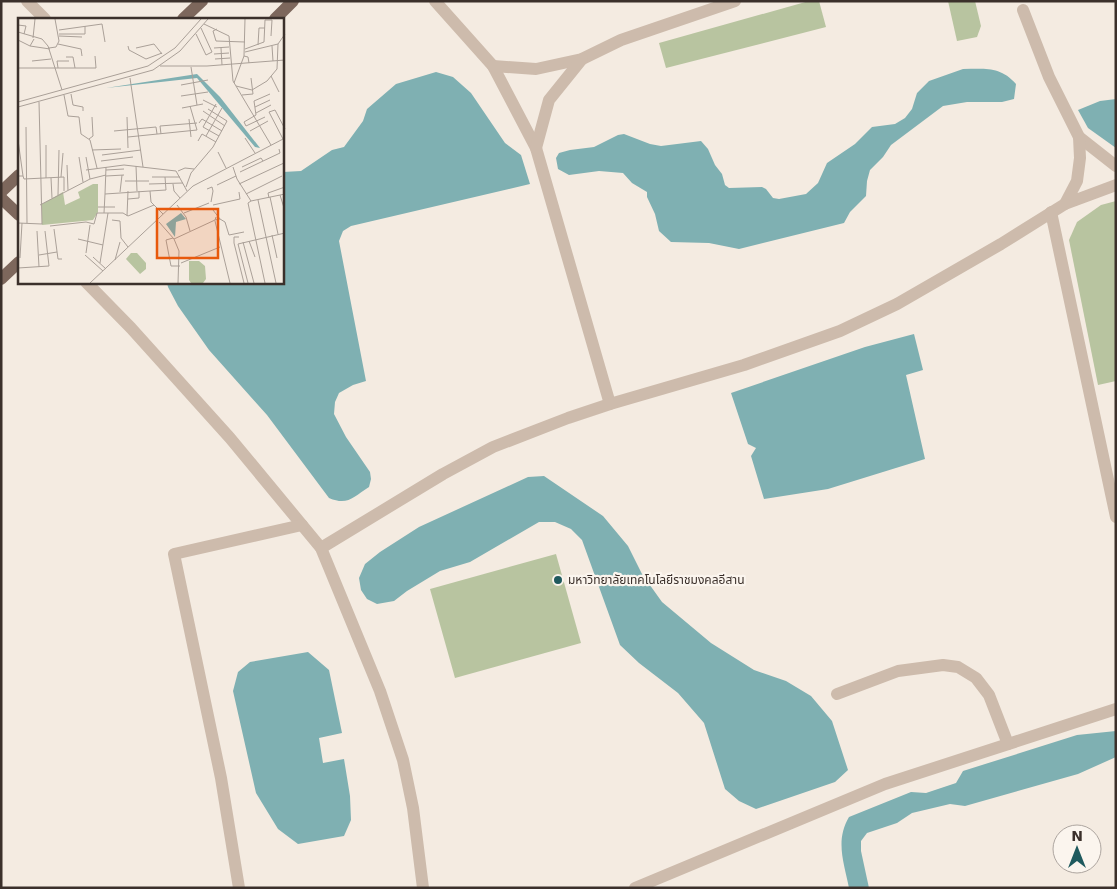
<svg xmlns="http://www.w3.org/2000/svg" width="1117" height="889" font-family="'DejaVu Sans','Noto Sans Thai',sans-serif">
<style>
.green{fill:#b8c4a0}
.water{fill:#7fb0b2}
.lines{fill:none;stroke-linecap:round;stroke-linejoin:round}
.minor{stroke:#cdbbac;stroke-width:12}
.major{stroke:#7d675c;stroke-width:12}
.poi-dot{fill:#1f5a5e;stroke:#fbf5ee;stroke-width:2}
.labels{text-anchor:middle;stroke-width:4.5;stroke-linejoin:round;paint-order:stroke}
.poi-label{font-size:12px;fill:#3b302b;stroke:#fbf5ee;text-anchor:start}
.inset-road{fill:none;stroke:#aaa098;stroke-width:1}
.view{fill:#e8590c;fill-opacity:0.15;stroke:#e8590c;stroke-width:2.5}
.inset-edge{fill:none;stroke:#3b302b;stroke-width:2.5}
</style>
<rect width="100%" height="100%" fill="#f4ebe1"/>
<!-- green -->
<g class="green">
<path d="M 809,1 L 819,1 L 826,27 L 666,68 L 659,43 Z"/>
<path d="M 948,1 L 975,1 L 981,26 L 977,37 L 957,41 Z"/>
<path d="M 1116,201 L 1116,381 L 1098,385 L 1069,240 L 1077,222 L 1101,205 Z"/>
<path d="M 556,554 L 581,643 L 455,678 L 430,589 Z"/>
</g>
<!-- water -->
<g class="water">
<path d="M 963,69 C 985,69 1000,66 1016,84 L 1014,99 L 1002,102 L 967,102 L 943,106 L 891,145 L 883,157 L 870,170 L 867,181 L 866,196 L 850,212 L 844,223 L 739,249 L 709,243 L 671,242 L 659,231 L 655,214 L 647,197 L 647,192 L 632,183 L 623,173 L 599,171 L 569,175 L 558,169 L 556,158 L 559,153 L 570,150 L 594,147 L 618,135 L 624,134 L 650,144 L 661,146 L 701,141 L 708,149 L 715,165 L 722,174 L 725,185 L 729,188 L 762,187 L 766,189 L 773,198 L 779,199 L 806,194 L 818,183 L 827,163 L 855,144 L 872,127 L 895,124 L 905,118 L 912,109 L 917,93 L 929,81 Z"/>
<path d="M 436,72 L 453,77 L 471,93 L 505,143 L 521,155 L 530,184 L 351,226 L 343,231 L 339,241 L 366,381 L 353,385 L 339,393 L 335,402 L 334,414 L 346,437 L 370,472 L 371,479 L 369,487 C 353,497 348,506 329,498 L 267,415 L 209,350 L 178,306 L 168,287 L 167,283 L 282,282 L 283,172 L 301,171 L 332,150 L 344,147 L 363,121 L 367,109 L 396,84 Z"/>
<path d="M 1116,99 L 1116,148 L 1088,128 L 1078,110 L 1100,101 Z"/>
<path d="M 914,334 L 923,370 L 906,375 L 925,459 L 828,489 L 764,499 L 751,456 L 756,448 L 748,444 L 731,393 L 865,347 Z"/>
<path d="M 544,476 L 603,516 L 628,546 L 642,574 L 662,602 L 711,643 L 754,670 L 786,681 L 811,696 L 832,721 L 848,770 L 835,782 L 756,809 L 739,801 L 725,789 L 704,723 L 678,693 L 639,663 L 620,645 L 582,540 L 571,529 L 555,522 L 539,522 L 470,562 L 440,571 L 407,591 L 394,601 L 377,604 L 367,599 L 361,590 L 359,578 L 365,564 L 380,552 L 419,527 L 528,477 Z"/>
<path d="M 308,652 L 329,670 L 342,733 L 319,738 L 323,763 L 344,759 L 350,796 L 351,820 L 344,836 L 298,844 L 278,829 L 256,793 L 233,691 L 238,672 L 250,662 Z"/>
<path d="M 1116,731 L 1116,757 L 1078,774 L 965,806 L 950,804 L 912,813 L 897,823 L 867,833 L 861,841 L 861,851 L 869,888 L 849,888 C 844,862 835,841 849,817 L 911,792 L 926,793 L 956,783 L 963,771 L 1077,735 Z"/>
</g>
<g class="lines">
<!-- minor -->
<g class="minor">
<path d="M 27,1 L 45,19"/>
<path d="M 435,1 L 493,66 L 536,148 L 610,404"/>
<path d="M 1023,10 L 1049,77 L 1079,137 L 1116,166"/>
<path d="M 493,66 L 536,69 L 582,59 L 621,40 L 735,1"/>
<path d="M 1079,137 L 1080,158 L 1077,181 L 1065,204 L 1116,185"/>
<path d="M 536,148 L 549,100 L 582,59"/>
<path d="M 1051,212 L 1116,517"/>
<path d="M 86,282 L 131,328 L 230,438 L 321,548 L 380,691 L 403,760 L 413,808 L 423,888"/>
<path d="M 321,548 L 443,474 L 493,447 L 568,418 L 610,404 L 744,365 L 840,331 L 897,304 L 1001,244 L 1065,204"/>
<path d="M 837,694 L 898,671 L 943,665 L 958,667 L 976,678 L 989,695 L 1008,744"/>
<path d="M 239,888 L 221,778 L 174,554 L 302,525"/>
<path d="M 635,888 L 885,784 L 1116,709"/>
</g>
<!-- major -->
<g class="major">
<path d="M 183,19 L 202,1"/>
<path d="M 275,19 L 293,1"/>
<path d="M 1,192 L 19,175"/>
<path d="M 1,198 L 19,215"/>
<path d="M 1,279 L 19,262"/>
</g>
</g>
<!-- markers -->
<circle class="poi-dot" cx="558" cy="580" r="5"/>
<g class="labels">
<!-- poi labels -->
<g class="poi-label">
<text x="568" y="584">มหาวิทยาลัยเทคโนโลยีราชมงคลอีสาน</text>
</g>
</g>
<!-- overview -->
<g transform="translate(18 18)">
<rect width="266" height="266" fill="#f4ebe1"/>
<path d="M 75,166 L 80,166 L 80,194 L 75,202 L 24,207 L 24,186 L 45,174 L 47,187 L 62,180 L 60,174 ZM 113,235 L 119,235 L 128,245 L 128,251 L 122,256 L 108,241 ZM 171,243 L 181,243 L 187,248 L 188,261 L 185,265 L 173,265 L 171,262 Z" fill="#b8c4a0"/>
<path d="M 179,56 L 202,79 L 242,130 L 237,129 L 179,60 L 88,70 ZM 163,195 L 168,201 L 158,204 L 157,219 L 148,206 Z" fill="#7fb0b2"/>
<path class="inset-road" d="M 227,1 L 226,38 L 230,39 L 231,45M 186,6 L 211,18 L 215,63 L 253,127M 0,7 L 8,8 L 6,16M 199,11 L 195,13 L 198,23 L 227,24M 41,12 L 84,6 L 87,24M 0,14 L 24,21 L 30,28 L 44,72M 41,16 L 67,16 L 67,8M 178,16 L 188,37 L 194,34 L 183,10M 41,18 L 64,19M 15,20 L 17,1M 0,22 L 12,28 L 16,21M 40,26 L 63,31 L 64,38M 240,27 L 241,10 L 247,10M 12,28 L 32,31M 110,28 L 111,32 L 128,41 L 144,35M 254,28 L 255,43M 31,30 L 38,29 L 41,23 L 37,1M 118,30 L 136,26 L 144,36M 196,30 L 211,29M 203,30 L 204,47M 227,31 L 246,24 L 247,2 L 254,2 L 253,18M 227,34 L 260,26 L 267,16M 196,36 L 211,35M 48,39 L 55,39 L 57,50M 197,41 L 212,40M 14,43 L 33,41M 142,48 L 189,48 L 267,42M 173,49 L 179,87M 0,50 L 78,50 L 77,38M 40,50 L 39,43 L 51,43M 253,58 L 261,74M 112,60 L 125,149M 216,65 L 226,38M 163,67 L 190,62M 218,68 L 234,72 L 249,63 L 259,51 L 260,26M 53,76 L 55,87 L 65,89 L 65,93M 46,77 L 50,98 L 61,99 L 63,116 L 72,122 L 79,150M 224,77 L 235,76 L 233,60M 163,78 L 190,74M 185,82 L 199,89M 0,84 L 130,48 L 157,30 L 183,1M 198,86 L 185,109 L 201,118M 0,89 L 135,52 L 162,33 L 190,1M 237,89 L 252,82M 164,90 L 185,86M 185,93 L 207,108M 238,95 L 253,87M 109,99 L 110,130M 247,99 L 228,108 L 226,104 L 238,97 L 236,83 L 252,76M 171,101 L 173,119M 181,105 L 184,101 L 204,113M 8,109 L 9,205M 96,113 L 138,109 L 139,116M 232,113 L 250,103M 143,116 L 142,108 L 179,105M 188,118 L 204,90M 110,119 L 179,112 L 172,88M 227,120 L 237,135M 71,121 L 75,118 L 74,99M 265,121 L 251,94 L 257,92 L 267,111M 0,122 L 5,158M 180,123 L 184,116 L 198,124M 74,132 L 103,131M 200,134 L 208,150M 84,137 L 123,132M 61,139 L 65,164M 68,139 L 72,161M 83,143 L 115,139M 49,147 L 50,172M 118,148 L 119,173M 88,149 L 87,176 L 132,173 L 133,184 L 145,196M 215,149 L 219,161 L 233,183 L 230,185 L 247,265M 224,149 L 243,140 L 245,143M 68,152 L 106,147 L 158,153 L 169,173M 88,152 L 106,151M 160,153 L 167,150 L 176,151M 222,154 L 262,135 L 261,131M 0,158 L 5,158 L 6,161 L 46,159 L 46,173M 88,158 L 106,157M 43,159 L 45,135M 134,159 L 162,159M 28,160 L 28,127M 33,160 L 34,180M 107,163 L 131,163M 131,166 L 165,165M 155,166 L 156,173 L 162,180M 221,166 L 266,145M 199,167 L 218,158M 168,169 L 173,155 L 195,129 L 209,103 L 190,91M 189,171 L 194,169 L 195,173 L 193,184M 132,173 L 148,172 L 147,159M 102,174 L 104,157M 228,176 L 264,158M 40,177 L 41,132M 262,177 L 267,193M 252,179 L 260,216M 251,180 L 250,175 L 267,169M 110,181 L 121,180 L 121,173M 240,182 L 258,265M 233,183 L 267,176M 22,187 L 72,161 L 88,157M 159,187 L 168,199 L 172,213M 195,187 L 222,181 L 221,174M 80,189 L 97,189M 195,192 L 202,201 L 197,202 L 198,199M 86,195 L 87,176M 166,195 L 191,185M 109,198 L 110,173M 202,201 L 207,204 L 211,217 L 226,214M 94,202 L 102,203 L 103,220 L 110,229M 197,203 L 212,265M 141,204 L 156,221 L 161,233 L 160,265M 0,205 L 24,206 L 21,84M 32,208 L 68,204 L 76,206 L 79,195 L 105,195 L 110,198 L 136,187M 36,211 L 40,241 L 44,241M 19,213 L 21,249M 254,217 L 259,240M 221,219 L 216,219 L 216,225 L 226,265M 155,220 L 148,222 L 153,248 L 162,248M 60,221 L 85,227M 156,221 L 197,202M 231,223 L 237,239M 225,224 L 236,265M 68,235 L 72,207M 21,237 L 39,234M 67,237 L 85,253M 75,239 L 88,251M 2,240 L 4,205M 97,242 L 102,224M 82,245 L 90,195M 163,245 L 202,229M 0,250 L 31,248 L 27,213M 72,265 L 175,168 L 267,120M 230,265 L 220,226 L 267,215"/>
<path class="view" d="M 139,191 L 200,191 L 200,240 L 139,240 Z"/>
<rect width="266" height="266" class="inset-edge"/>
</g>
<!-- border -->
<rect width="1117" height="889" fill="none" stroke="#3b302b" stroke-width="5"/>
<!-- north arrow -->
<g transform="translate(1077 849)"><circle r="24" fill="#fbf5ee" stroke="#aea6a0"/>
<path d="M0-4L9 19L0 12L-9 19Z" fill="#1f5a5e"/>
<text y="-8" font-size="14" font-weight="bold" text-anchor="middle" fill="#3b302b">N</text>
</g>
</svg>
